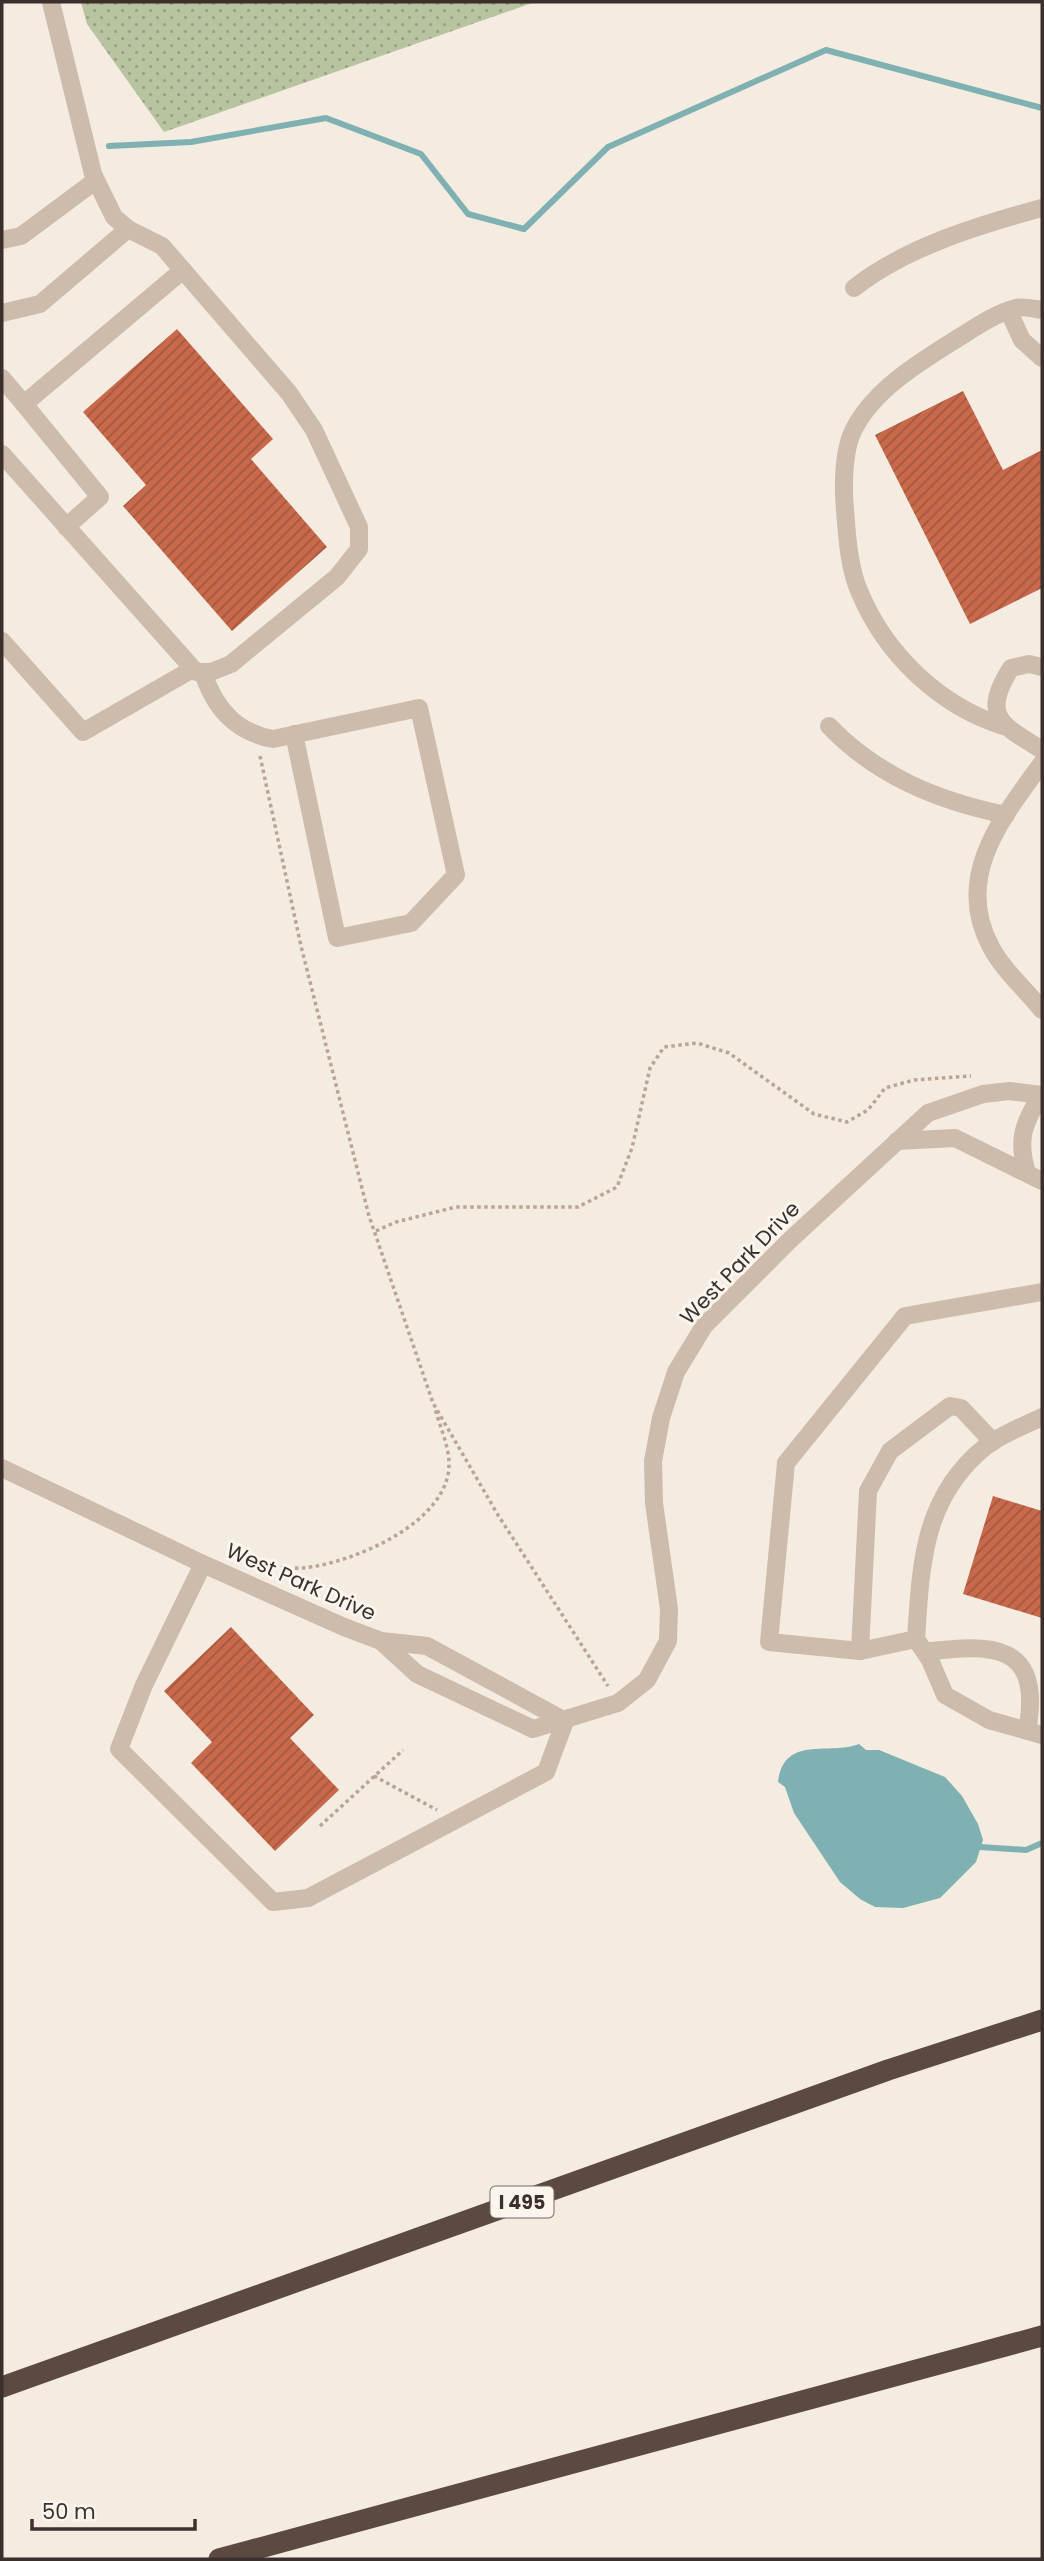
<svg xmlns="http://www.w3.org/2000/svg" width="1044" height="2561" font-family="Poppins,sans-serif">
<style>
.park{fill:url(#park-dots)}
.water{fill:#7fb0b2}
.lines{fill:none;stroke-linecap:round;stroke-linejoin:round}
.stream{stroke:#7fb0b2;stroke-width:6}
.building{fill:url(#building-hatch)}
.path{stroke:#b9a596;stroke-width:3.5;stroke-dasharray:3.5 3.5;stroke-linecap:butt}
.minor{stroke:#cdbbac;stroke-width:18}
.highway{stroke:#5c4a42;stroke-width:21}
.labels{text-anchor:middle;stroke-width:6;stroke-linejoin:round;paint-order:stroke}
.shield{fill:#fbf5ee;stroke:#756b66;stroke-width:2}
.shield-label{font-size:19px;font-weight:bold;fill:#3b302b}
.street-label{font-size:21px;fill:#3b302b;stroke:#fbf5ee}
</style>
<defs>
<pattern id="park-dots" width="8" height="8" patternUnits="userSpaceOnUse" patternTransform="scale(1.75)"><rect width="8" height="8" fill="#b8c4a0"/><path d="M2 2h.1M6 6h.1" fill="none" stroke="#97a083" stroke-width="1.8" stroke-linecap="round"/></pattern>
<pattern id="building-hatch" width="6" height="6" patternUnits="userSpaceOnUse" patternTransform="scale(1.75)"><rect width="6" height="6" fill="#c8694b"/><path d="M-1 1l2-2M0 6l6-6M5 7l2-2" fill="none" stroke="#a4573f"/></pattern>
</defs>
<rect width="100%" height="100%" fill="#f4ebe1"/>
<!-- park -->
<path class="park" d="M 81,2 L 535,2 L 164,132 L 87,24 Z"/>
<!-- water -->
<path class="water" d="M 859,1744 L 866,1750 L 879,1750 L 945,1777 L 962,1796 L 978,1824 L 983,1840 L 976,1862 L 940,1898 L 903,1908 L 875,1907 L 860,1899 L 840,1882 L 794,1813 L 785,1787 L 778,1782 C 784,1734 830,1756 859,1744 Z"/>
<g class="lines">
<!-- stream -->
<g class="stream">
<path d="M 109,146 L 191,142 L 326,118 L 421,154 L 468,214 L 524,229 L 608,147 L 826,50 L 1042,108"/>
<path d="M 980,1847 L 1026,1850 L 1042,1843"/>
</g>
</g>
<!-- building -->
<g class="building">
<path d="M 177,329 L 273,439 L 251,459 L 327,547 L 232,631 L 123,506 L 146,485 L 83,412 Z"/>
<path d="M 963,391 L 1003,470 L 1042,450 L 1042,588 L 970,624 L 875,435 Z"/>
<path d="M 993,1496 L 1042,1511 L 1042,1618 L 963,1594 Z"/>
<path d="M 231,1627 L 314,1715 L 290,1738 L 339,1790 L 275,1851 L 191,1763 L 212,1742 L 164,1691 Z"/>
</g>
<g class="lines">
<!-- path -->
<g class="path">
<path d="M 260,756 L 301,946 L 369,1216 L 433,1403 L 498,1515 L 608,1686"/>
<path d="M 376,1231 L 396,1222 L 456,1207 L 578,1207 L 617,1187 L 632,1148 L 650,1068 L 664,1047 L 697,1043 L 729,1053 L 814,1114 L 847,1122 L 868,1110 L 885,1088 L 914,1080 L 971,1076"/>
<path d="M 260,1568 C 275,1565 289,1569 303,1568 C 353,1563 452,1522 449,1461 C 448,1444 439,1424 435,1408"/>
<path d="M 374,1776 L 437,1810"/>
<path d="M 320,1826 L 403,1750"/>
</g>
<!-- minor -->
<g class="minor">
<path d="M 2,240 L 21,236 L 95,181"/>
<path d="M 854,288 C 906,247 979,225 1042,208"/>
<path d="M 1009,312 L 1022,340 L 1042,358"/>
<path d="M 2,313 L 40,304 L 128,229"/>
<path d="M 2,378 L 24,404"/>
<path d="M 2,454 L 196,672 L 211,672 L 231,664 L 337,577 L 359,549 L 359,527 L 314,430 L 289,393 L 162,246 L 128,229 L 114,217 L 93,174 L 51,2"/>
<path d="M 66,527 L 100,497 L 24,404 L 183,270"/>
<path d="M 2,641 L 83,732 L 191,670"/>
<path d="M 1042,667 L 1029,664 L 1011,668 C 980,717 1002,725 1042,750"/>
<path d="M 203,673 C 215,708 235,732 273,739 L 419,708 L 456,875 L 411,923 L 337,938 L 294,734"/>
<path d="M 829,726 C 877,776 938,801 1006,815"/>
<path d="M 1003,726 C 940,706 886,655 860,593 C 849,569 847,536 845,510 C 843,487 843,452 853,431 C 872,392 915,365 950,343 C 970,331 993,314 1016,308 C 1023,306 1034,309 1042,310"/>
<path d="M 1042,763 C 1002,818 953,877 991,947 C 1003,970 1026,990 1042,1010"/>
<path d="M 897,1141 L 955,1138 L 1042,1181"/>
<path d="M 1027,1173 C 1017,1140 1023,1124 1041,1095"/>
<path d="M 993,1442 L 961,1408 L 950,1406 L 890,1451 L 868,1491 L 860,1651 L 916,1639 L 930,1660 L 945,1695 L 989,1720 L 1042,1735"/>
<path d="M 2,1468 L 203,1564 L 344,1627 L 381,1641 L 427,1646 L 565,1721"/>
<path d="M 203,1564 L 144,1685 L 119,1749 L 273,1902 L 308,1898 L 546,1772 L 565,1721"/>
<path d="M 916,1639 C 921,1566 922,1498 985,1447 C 1001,1434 1024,1426 1042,1417"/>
<path d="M 381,1641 L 417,1674 L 533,1729 L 618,1703 L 647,1680 L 668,1641 L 669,1609 L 654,1503 L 653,1461 L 661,1418 L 676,1372 L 704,1326 L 790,1240 L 928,1113 L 983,1094 L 1009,1091 L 1042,1095"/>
<path d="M 860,1651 L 769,1642 L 786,1463 L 905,1316 L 1042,1292"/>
<path d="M 925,1652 C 990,1644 1044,1641 1027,1731"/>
</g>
<!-- highway -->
<g class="highway">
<path d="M 2,2387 L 888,2070 L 1042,2020"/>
<path d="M 219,2559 L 1042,2336"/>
</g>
</g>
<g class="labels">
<!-- shield labels -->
<rect class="shield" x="490.5" y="2186.5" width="63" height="31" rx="5"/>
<g class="shield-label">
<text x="522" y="2209">I 495</text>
</g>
<!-- street labels -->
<g class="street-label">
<text transform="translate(740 1263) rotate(-46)" y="7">West Park Drive</text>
<text transform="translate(301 1582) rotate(24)" y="7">West Park Drive</text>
</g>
</g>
<!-- border -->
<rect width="1044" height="2561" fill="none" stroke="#3b302b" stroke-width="7"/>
<!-- scale -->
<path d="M32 2519v10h163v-10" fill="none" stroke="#3b302b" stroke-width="3.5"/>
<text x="42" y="2519" font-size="21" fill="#3b302b" stroke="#fbf5ee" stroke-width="5" paint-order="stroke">50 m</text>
</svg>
